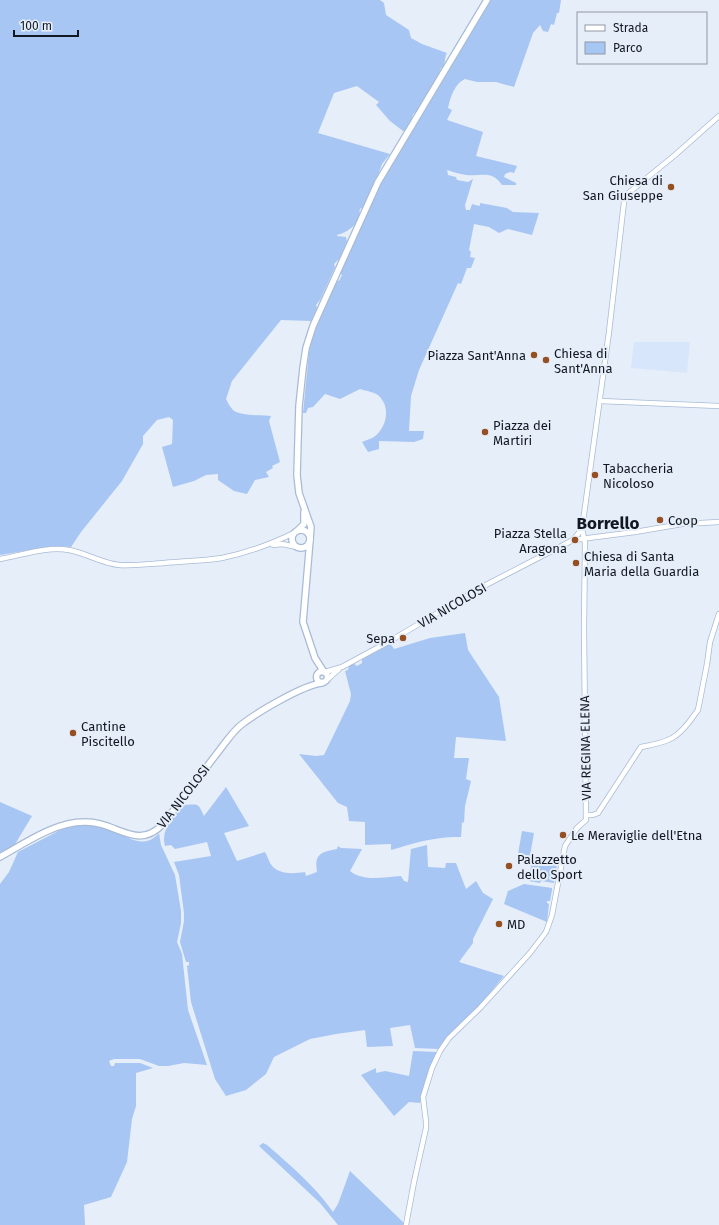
<svg xmlns="http://www.w3.org/2000/svg" width="719" height="1225" font-family="'Fira Sans',sans-serif">
<style>
.built{fill:#d8e6fb}
.green{fill:#a7c6f4}
.lines{fill:none;stroke-linecap:round;stroke-linejoin:round}
.minor-casing{stroke:#a8bbd6;stroke-width:6}
.major-casing{stroke:#a8bbd6;stroke-width:8}
.minor{stroke:#fff;stroke-width:4.5}
.major{stroke:#fff;stroke-width:5.5}
.poi-dot{fill:#945022;stroke:#e6eef9;stroke-width:1.5}
.labels{text-anchor:middle;stroke-width:4;stroke-linejoin:round;paint-order:stroke}
.poi-label{font-size:13px;fill:#111822;stroke:#e6eef9;text-anchor:start}
.street-label{font-size:13px;fill:#111822;stroke:#e6eef9}
.district-label{font-size:17px;font-weight:bold;fill:#111822;stroke:#e6eef9}
</style>
<rect width="100%" height="100%" fill="#e6eef9"/>
<!-- built -->
<path class="built" d="M 634,342 L 690,342 L 687,373 L 631,368 Z"/>
<!-- green -->
<g class="green">
<path d="M 0,0 L 380,0 L 384,3 L 386,15 L 409,30 L 411,38 L 422,44 L 447,53 C 444,58 446,62 443,67 L 441,68 L 439,74 L 416,113 L 414,113 L 412,117 L 412,119 L 406,130 L 403,131 L 390,121 L 376,105 L 379,102 L 357,86 L 334,93 L 318,133 L 390,154 L 382,164 L 377,178 L 375,179 L 373,185 L 363,207 L 360,209 C 359,211 360,213 360,215 C 358,225 346,233 337,235 L 337,236 L 346,237 L 347,242 L 339,259 L 334,264 L 335,267 L 320,300 L 316,305 L 317,308 L 311,321 L 281,320 L 232,381 L 226,399 C 228,403 230,407 233,410 C 239,416 263,415 271,416 L 269,421 L 280,462 L 272,466 L 273,468 L 266,472 L 269,477 L 255,480 L 247,494 L 234,491 L 218,480 L 218,474 L 206,475 L 194,481 L 173,487 L 162,447 L 172,444 L 173,420 L 169,417 L 157,420 L 143,436 L 143,444 L 122,481 L 81,532 L 71,547 L 54,546 L 0,555 Z"/>
<path d="M 491,0 L 561,0 L 559,13 L 557,13 L 554,25 L 551,24 L 548,32 L 543,31 L 540,25 L 533,33 L 514,87 L 496,82 L 477,82 L 465,79 C 455,83 450,98 448,108 L 452,110 L 447,120 L 483,132 L 476,156 L 517,166 L 514,173 L 510,172 L 505,174 L 504,177 L 516,183 L 516,185 L 502,185 C 491,169 482,177 466,175 C 460,174 453,172 447,170 L 448,175 L 456,177 L 457,180 L 468,182 L 473,179 L 465,205 L 466,210 L 470,210 L 472,204 L 479,206 L 480,205 L 480,203 L 507,208 L 513,212 L 539,213 L 532,235 L 508,229 L 499,233 L 489,227 L 474,224 L 469,250 L 471,252 L 470,257 L 475,258 L 471,268 L 467,268 L 461,284 L 458,283 L 419,370 L 411,396 L 409,431 L 424,431 L 423,439 L 414,442 L 379,441 L 379,449 L 368,452 L 362,442 C 366,440 371,439 374,437 C 386,428 391,409 380,397 C 376,392 366,391 360,389 L 340,399 L 325,394 L 313,407 L 308,408 L 306,413 L 303,413 L 309,352 L 314,333 L 337,280 L 339,281 L 342,275 L 340,273 L 379,187 Z"/>
<path d="M 465,633 L 468,650 L 499,697 L 506,741 L 456,737 L 454,758 L 469,758 L 466,779 L 471,781 L 465,806 L 464,823 L 462,822 L 461,837 C 437,836 414,843 391,850 L 391,844 L 365,845 L 365,822 L 349,821 L 347,807 L 338,803 L 299,754 L 316,756 L 324,755 L 350,701 L 351,694 L 345,671 L 348,670 L 349,666 L 353,663 L 357,666 L 362,663 L 362,659 L 390,643 L 394,649 L 430,638 Z"/>
<path d="M 226,787 L 249,826 L 224,833 L 237,861 L 265,852 C 267,855 268,859 270,863 C 277,875 293,874 305,872 L 306,876 L 317,872 C 314,854 321,852 337,849 L 338,846 L 341,848 L 362,849 L 350,871 C 364,882 384,877 401,876 L 404,881 L 408,882 L 411,849 L 427,845 L 428,867 L 445,868 L 446,863 L 456,863 L 466,889 L 476,881 L 483,893 L 493,899 L 473,939 L 473,943 L 459,962 L 504,976 C 495,986 487,998 478,1008 C 464,1022 449,1032 439,1049 L 415,1048 L 410,1025 L 390,1028 L 393,1046 L 367,1047 L 365,1030 L 336,1034 L 310,1039 L 274,1057 L 266,1074 L 246,1090 L 226,1096 L 215,1079 L 191,1002 L 187,966 L 189,965 L 189,962 L 186,962 L 180,942 L 184,921 L 184,913 L 179,875 L 174,862 L 211,856 L 207,842 L 175,849 L 171,845 L 165,846 C 160,829 175,815 185,802 L 186,805 C 200,804 198,804 204,816 Z"/>
<path d="M 0,802 L 32,816 L 14,846 L 0,854 Z"/>
<path d="M 83,825 C 92,825 102,827 111,830 C 128,836 143,851 159,833 L 161,845 L 175,875 L 181,911 L 181,923 L 177,942 L 182,954 L 188,1010 L 207,1065 L 184,1063 L 168,1066 L 159,1066 L 140,1059 L 114,1059 L 109,1061 L 111,1066 L 114,1066 L 115,1063 L 140,1063 L 153,1068 L 136,1073 L 136,1106 L 132,1119 L 127,1162 L 111,1197 L 84,1205 L 85,1225 L 0,1225 L 0,884 L 9,872 L 18,852 L 64,828 Z"/>
<path d="M 522,831 L 534,833 L 530,856 L 518,854 Z"/>
<path d="M 545,857 L 558,859 L 554,883 L 541,881 L 540,883 L 529,881 L 532,858 L 544,860 Z"/>
<path d="M 524,884 L 552,888 L 552,890 L 550,901 L 547,901 L 547,903 L 549,904 L 547,922 L 504,904 L 508,891 Z"/>
<path d="M 413,1051 L 437,1052 L 425,1081 L 420,1103 L 409,1102 L 394,1116 L 361,1075 L 376,1068 L 376,1073 L 385,1071 L 409,1076 Z"/>
<path d="M 263,1143 L 267,1145 C 291,1166 315,1186 333,1212 L 338,1204 L 350,1171 L 404,1223 L 403,1225 L 338,1225 L 320,1203 L 259,1146 Z"/>
</g>
<g class="lines">
<defs>
<g id="minor">
<path d="M 600,401 L 719,406"/>
<path d="M 573,540 L 582,529"/>
<path d="M 273,545 L 282,544 L 297,547"/>
<path d="M 0,559 C 23,555 46,546 69,550 C 86,553 101,563 119,565 C 134,566 149,564 164,563 C 183,561 203,561 222,558 C 247,553 271,544 294,533"/>
<path d="M 325,672 L 342,667 L 390,641 L 480,588 L 573,540 L 635,532 L 682,524 L 719,522"/>
<path d="M 328,679 L 339,669"/>
<path d="M 586,815 L 593,815 L 598,813 L 641,747 C 669,742 678,739 695,714 L 698,710 L 707,664 L 710,642 L 719,614"/>
<path d="M 406,1225 L 414,1182 L 426,1128 L 426,1122 L 423,1097 L 432,1068 L 440,1051 L 449,1038 L 480,1008 L 530,953 L 546,932 L 552,915 L 565,846 L 577,828 L 586,820 L 584,628 L 585,543 L 582,529 L 609,332 L 624,202 L 626,195 L 675,155 L 719,116"/>
</g>
<g id="major">
<path d="M 298,530 L 304,524 L 304,512"/>
<circle cx="301" cy="539" r="9"/>
<path d="M 310,539 L 311,527 L 299,493 L 297,475 L 299,406 L 303,368 L 306,348 L 313,326 L 378,182 L 487,0"/>
<path d="M 310,540 L 303,622 L 315,658 L 324,672"/>
<circle cx="322" cy="677" r="5.5"/>
<path d="M 0,857 C 25,843 55,822 84,822 C 116,821 137,852 163,824 L 228,739 C 232,734 236,729 241,725 C 256,713 303,685 322,683"/>
</g>
</defs>
<!-- minor casing -->
<use href="#minor" class="minor-casing"/>
<!-- major casing -->
<use href="#major" class="major-casing"/>
<!-- minor -->
<use href="#minor" class="minor"/>
<!-- major -->
<use href="#major" class="major"/>
</g>
<!-- markers -->
<g class="poi-dot">
<circle cx="671" cy="187" r="4"/>
<circle cx="534" cy="355" r="4"/>
<circle cx="546" cy="360" r="4"/>
<circle cx="485" cy="432" r="4"/>
<circle cx="595" cy="475" r="4"/>
<circle cx="660" cy="520" r="4"/>
<circle cx="575" cy="540" r="4"/>
<circle cx="576" cy="563" r="4"/>
<circle cx="403" cy="638" r="4"/>
<circle cx="73" cy="733" r="4"/>
<circle cx="563" cy="835" r="4"/>
<circle cx="509" cy="866" r="4"/>
<circle cx="499" cy="924" r="4"/>
</g>
<g class="labels">
<!-- poi labels -->
<g class="poi-label">
<text x="663" y="185" text-anchor="end">Chiesa di<tspan x="663" dy="15">San Giuseppe</tspan></text>
<text x="554" y="358">Chiesa di<tspan x="554" dy="15">Sant'Anna</tspan></text>
<text x="526" y="360" text-anchor="end">Piazza Sant'Anna</text>
<text x="493" y="430">Piazza dei<tspan x="493" dy="15">Martiri</tspan></text>
<text x="603" y="473">Tabaccheria<tspan x="603" dy="15">Nicoloso</tspan></text>
<text x="668" y="525">Coop</text>
<text x="567" y="538" text-anchor="end">Piazza Stella<tspan x="567" dy="15">Aragona</tspan></text>
<text x="584" y="561">Chiesa di Santa<tspan x="584" dy="15">Maria della Guardia</tspan></text>
<text x="395" y="643" text-anchor="end">Sepa</text>
<text x="81" y="731">Cantine<tspan x="81" dy="15">Piscitello</tspan></text>
<text x="571" y="840">Le Meraviglie dell'Etna</text>
<text x="517" y="864">Palazzetto<tspan x="517" dy="15">dello Sport</tspan></text>
<text x="507" y="929">MD</text>
</g>
<!-- street labels -->
<g class="street-label">
<text transform="translate(452 605) rotate(-30)" y="5">VIA NICOLOSI</text>
<text transform="translate(585 748) rotate(-91)" y="5">VIA REGINA ELENA</text>
<text transform="translate(183 796) rotate(-52)" y="5">VIA NICOLOSI</text>
</g>
<!-- district labels -->
<g class="district-label">
<text x="608" y="529">Borrello</text>
</g>
</g>
<!-- legend -->
<rect x="577" y="12" width="130" height="52" fill="#e6eef9" stroke="#9198a3"/>
<rect x="585" y="25" width="20" height="6" fill="#ffffff" stroke="#9198a3"/>
<text x="613" y="32" font-size="12" fill="#111822">Strada</text>
<rect x="585" y="42" width="20" height="12" fill="#a7c6f4" stroke="#9198a3"/>
<text x="613" y="52" font-size="12" fill="#111822">Parco</text>
<!-- scale -->
<path d="M14 30v6h64v-6" fill="none" stroke="#111822" stroke-width="2"/>
<text x="20" y="30" font-size="12" fill="#111822" stroke="#e6eef9" stroke-width="3" paint-order="stroke">100 m</text>
</svg>
